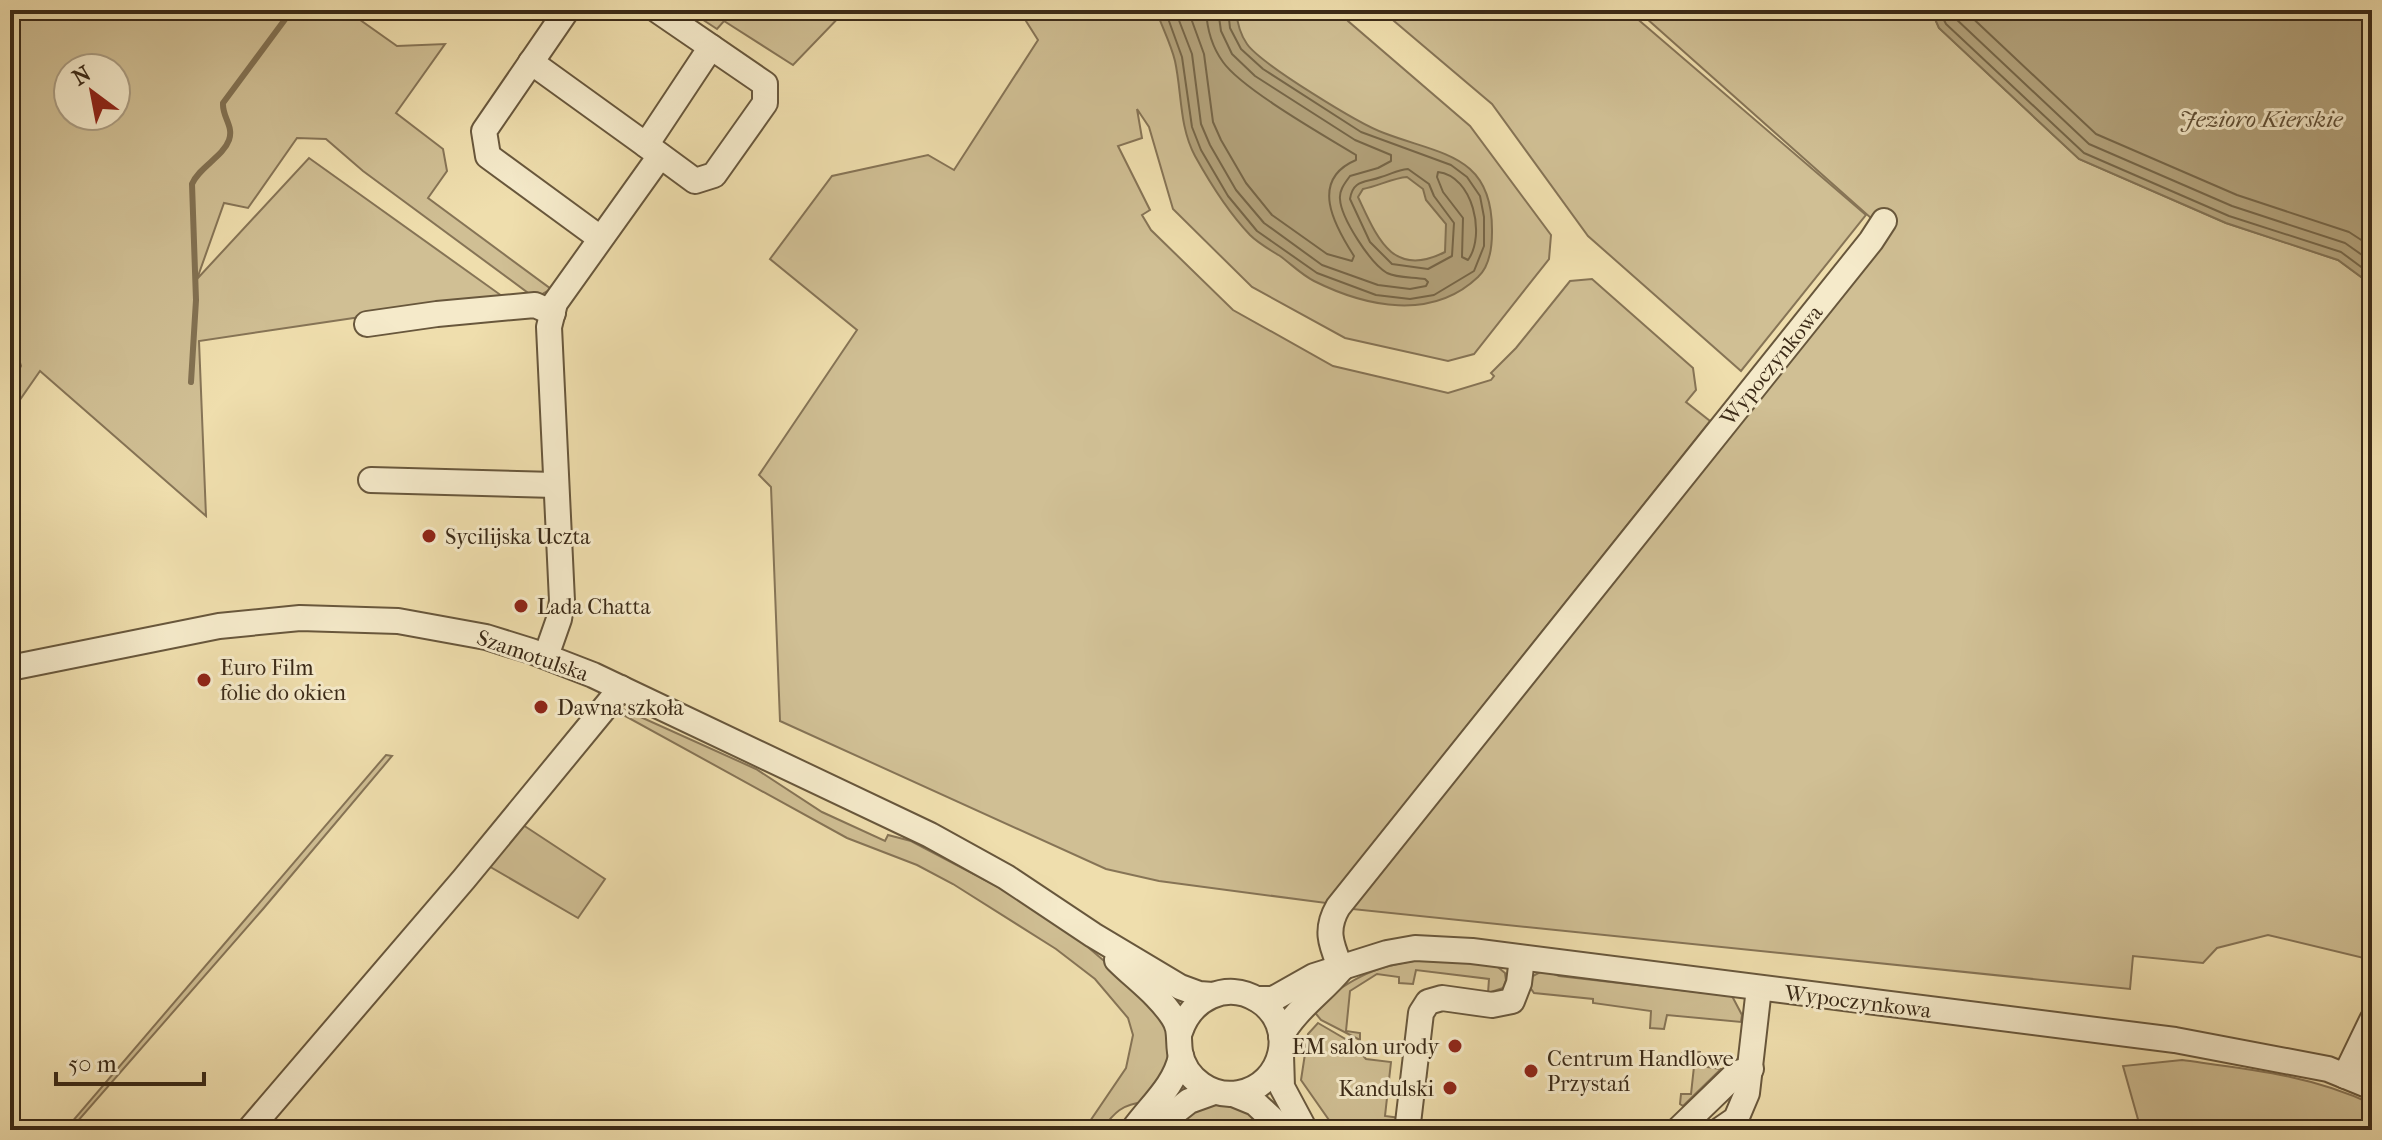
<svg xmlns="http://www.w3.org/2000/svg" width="2382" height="1140" font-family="'IM FELL French Canon',serif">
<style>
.green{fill:#d0bf94;stroke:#867456;stroke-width:2;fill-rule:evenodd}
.water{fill:#b2a17a;stroke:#827152;stroke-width:2;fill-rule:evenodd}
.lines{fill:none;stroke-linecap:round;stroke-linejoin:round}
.shore{stroke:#766648;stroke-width:2}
.stream{stroke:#827152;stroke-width:6}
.minor-casing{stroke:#68573c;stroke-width:28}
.minor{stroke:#f5eaca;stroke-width:24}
.poi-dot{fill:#8f2418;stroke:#f5eaca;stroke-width:3}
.labels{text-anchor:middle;stroke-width:6;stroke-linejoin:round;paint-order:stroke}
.street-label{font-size:22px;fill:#3b2a17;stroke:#f5eaca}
.poi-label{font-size:22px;fill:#3b2a17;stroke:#f5eaca;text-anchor:start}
.water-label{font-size:24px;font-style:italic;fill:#5f4e35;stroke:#f5eaca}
</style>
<rect width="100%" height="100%" fill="#efdead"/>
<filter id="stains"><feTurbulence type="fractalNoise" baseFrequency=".0025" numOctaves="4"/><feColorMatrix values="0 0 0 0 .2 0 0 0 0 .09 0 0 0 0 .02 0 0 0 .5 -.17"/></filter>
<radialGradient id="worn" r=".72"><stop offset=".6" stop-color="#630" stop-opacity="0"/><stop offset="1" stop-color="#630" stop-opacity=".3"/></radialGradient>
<!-- green -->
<g class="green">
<path d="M 10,10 L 346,10 L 397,46 L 445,44 L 396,113 L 443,149 L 447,171 L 428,198 L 551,289 L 535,298 L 363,171 L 326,139 L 297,138 L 248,208 L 224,203 L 197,279 L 309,158 L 502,296 L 199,341 L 206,516 L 40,371 L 17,404 L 10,398 L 10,387 L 21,366 L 10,331 ZM 68,68 L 116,68 L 116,116 L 68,116 Z"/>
<path d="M 688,10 L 846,10 L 793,65 L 724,21 L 717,29 Z"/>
<path d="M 1019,10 L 1341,10 L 1348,21 L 1470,126 L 1551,235 L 1549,259 L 1474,354 L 1448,361 L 1345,338 L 1252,287 L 1173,209 L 1149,127 L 1137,109 L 1142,138 L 1118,146 L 1150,210 L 1142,215 L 1151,230 L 1233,310 L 1333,366 L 1448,393 L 1491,380 L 1494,376 L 1491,373 L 1516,348 L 1570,281 L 1592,279 L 1693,368 L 1696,390 L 1686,402 L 1710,421 L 1326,903 L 1159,881 L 1106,869 L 780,721 L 771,487 L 759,475 L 857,330 L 770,259 L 832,176 L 928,155 L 954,170 L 1038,40 Z"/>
<path d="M 1381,10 L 1627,10 L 1866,215 L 1741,371 L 1588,236 L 1492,104 Z"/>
<path d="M 1637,10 L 1931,10 L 1939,28 L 2079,159 L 2226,223 L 2338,260 L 2372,285 L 2372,960 L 2268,935 L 2217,948 L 2203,963 L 2133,956 L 2130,989 L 1352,909 L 1889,234 Z"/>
<path d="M 614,705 L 756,769 L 822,812 L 885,841 L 888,835 L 911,841 L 1008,892 L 1076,937 L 1157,1006 L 1171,1031 L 1168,1071 L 1145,1102 C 1122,1104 1115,1112 1101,1130 L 1084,1130 L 1126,1068 L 1133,1035 L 1128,1018 L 1095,979 L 1056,949 L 953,884 L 917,865 L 847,838 L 618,712 L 596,730 Z"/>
<path d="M 386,755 L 392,756 L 263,909 L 70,1130 L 65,1130 Z"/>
<path d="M 520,823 L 605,879 L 578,918 L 487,865 Z"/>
<path d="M 1430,959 L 1494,964 L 1505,973 L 1506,980 L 1503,988 L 1488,993 L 1489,979 L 1416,970 L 1413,984 L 1399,983 L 1399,977 L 1377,974 L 1350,991 L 1346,1031 L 1360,1033 L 1360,1040 L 1321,1020 L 1312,1009 C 1353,977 1377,964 1430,959 Z"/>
<path d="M 1544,970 L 1559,976 L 1732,996 L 1742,1015 L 1741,1022 L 1667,1015 L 1664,1029 L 1650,1028 L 1651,1011 L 1593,1003 L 1593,999 L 1534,993 L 1529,986 L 1531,977 Z"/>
<path d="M 1318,1023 L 1359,1047 L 1358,1050 L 1366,1059 L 1391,1062 L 1385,1116 L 1400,1118 L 1401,1130 L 1336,1130 L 1301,1080 L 1308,1034 Z"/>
<path d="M 1684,1051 L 1700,1052 L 1700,1066 L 1721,1069 L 1683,1106 L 1680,1104 L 1681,1094 L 1691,1094 L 1695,1057 L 1680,1055 Z"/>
<path d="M 2182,1060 C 2248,1069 2311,1075 2372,1104 L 2372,1130 L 2141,1130 L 2123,1066 Z"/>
<path d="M 1207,1101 L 1240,1105 L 1274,1130 L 1251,1130 L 1246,1124 L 1225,1122 L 1199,1130 L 1162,1130 Z"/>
</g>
<!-- water -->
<g class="water">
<path d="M 1156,10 L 1236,10 C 1237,22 1240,34 1247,44 C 1261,64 1359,124 1384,133 C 1441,155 1493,154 1492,232 C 1492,248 1490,266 1478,277 C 1432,321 1366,307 1314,281 C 1302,275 1291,264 1280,256 C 1270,250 1258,243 1250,235 C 1228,212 1210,183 1195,156 C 1179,126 1182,93 1175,61 C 1171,44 1162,27 1156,10 ZM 1407,177 L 1423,189 L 1426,200 L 1446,224 L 1445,252 C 1392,279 1377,237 1358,197 L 1363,189 C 1378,186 1393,178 1407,177 Z"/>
<path d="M 1931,10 L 2372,10 L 2372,285 L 2338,260 L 2226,223 L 2079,159 L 1939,28 Z"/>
</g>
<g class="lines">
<!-- shore -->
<g class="shore">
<path d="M 1165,10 L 1182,57 L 1192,127 L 1201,150 L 1228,196 L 1257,231 L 1317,273 L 1376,295 L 1410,299 L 1434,295 L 1474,271 L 1484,246 L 1484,217 L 1480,196 L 1467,177 L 1451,165 L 1361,132 L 1263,69 L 1241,49 L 1230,28 L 1228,10"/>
<path d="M 1175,10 L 1192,54 L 1201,124 L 1210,145 L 1236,190 L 1264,223 L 1322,265 L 1378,285 L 1410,289 L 1426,286 L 1428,282 L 1425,279 C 1413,277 1397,278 1387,273 C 1370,263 1341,218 1340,199 C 1339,190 1345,183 1350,176 L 1378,168 L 1391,161 L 1391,155 L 1355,140 L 1255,76 L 1232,54 L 1221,31 L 1218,10"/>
<path d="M 1188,10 L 1204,54 L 1213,122 L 1221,140 L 1246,183 L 1272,215 L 1327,254 L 1352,261 L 1354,256 C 1334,225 1309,180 1356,160 L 1356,155 C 1325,136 1242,89 1223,62 C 1212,47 1207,29 1206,10"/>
<path d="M 1939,10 L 1946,24 L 2084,153 L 2229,216 L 2341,252 L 2372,275"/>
<path d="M 1951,10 L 1955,18 L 2089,144 L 2232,206 L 2345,243 L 2372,262"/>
<path d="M 1964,10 L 2096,134 L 2237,195 L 2349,232 L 2372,247"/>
<path d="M 1408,169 L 1429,184 L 1434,196 L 1454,223 L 1452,256 L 1428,269 L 1392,264 L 1370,242 L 1350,199 C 1353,179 1366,183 1381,177 C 1392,174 1396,170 1408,169 Z"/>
<path d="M 1438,172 C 1473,176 1486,235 1468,260 L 1462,257 L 1463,218 L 1443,192 L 1437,177 Z"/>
</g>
<!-- stream -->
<path class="stream" d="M 191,382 L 196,300 L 192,184 C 199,167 223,157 229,140 C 234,126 222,117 223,103 L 292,10"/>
<defs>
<g id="minor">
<path d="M 567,10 L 484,131 L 488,156 L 600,238"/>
<path d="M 531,62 L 646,145 L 711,47"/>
<path d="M 646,145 L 695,181 L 714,175 L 765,103 L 765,84 L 657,10"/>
<path d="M 367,324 L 437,314 L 535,305 L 553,313"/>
<path d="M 371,480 L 555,485"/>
<path d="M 546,656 L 559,619 L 562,601 L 549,327 L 555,303 L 660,156"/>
<path d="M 10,668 L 219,626 L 300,618 L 398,621 L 486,637 L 531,651 L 593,675 L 930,835 L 1006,877 L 1093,935 L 1180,987 L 1199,994 L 1213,995"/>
<path d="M 1117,960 C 1136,979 1158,994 1173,1017 C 1181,1029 1178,1038 1180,1052 C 1185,1079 1212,1098 1239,1093 C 1284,1085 1298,1025 1258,1000 C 1226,980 1191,999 1180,1032"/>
<path d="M 1341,969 C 1332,946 1324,931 1338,907 L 1871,241 L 1884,221"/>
<path d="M 1257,999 L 1273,999 L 1314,976 L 1387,953 L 1415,948 L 1472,951 L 2175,1040 L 2328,1069 L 2372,1087"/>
<path d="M 1281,1036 C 1296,1009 1322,992 1341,969"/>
<path d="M 1281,1055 L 1282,1087 L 1305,1130"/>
<path d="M 2345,1076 L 2372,1020"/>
<path d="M 1233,1094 L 1255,1103 L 1284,1130"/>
<path d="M 249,1130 L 464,879 L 621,688"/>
<path d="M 1133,1130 C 1150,1106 1175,1086 1181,1056"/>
<path d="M 1152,1130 L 1189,1101 L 1214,1092"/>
<path d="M 1412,1130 L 1408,1123 L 1421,1013 L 1428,1002 L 1442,998 L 1492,1005 L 1512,1001 L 1519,983 L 1522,958"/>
<path d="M 1678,1130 L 1737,1073 L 1751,1069"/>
<path d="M 1720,1130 L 1736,1119 L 1747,1093 L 1759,988"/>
</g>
</defs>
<!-- minor casing -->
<use href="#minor" class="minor-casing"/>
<!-- minor -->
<use href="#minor" class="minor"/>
</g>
<!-- markers -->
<g class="poi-dot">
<circle cx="429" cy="536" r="8"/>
<circle cx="521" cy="606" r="8"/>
<circle cx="204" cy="680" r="8"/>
<circle cx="541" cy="707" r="8"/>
<circle cx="1455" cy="1046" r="8"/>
<circle cx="1531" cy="1071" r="8"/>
<circle cx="1450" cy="1088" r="8"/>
</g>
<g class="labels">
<!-- street labels -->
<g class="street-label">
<text transform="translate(1771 365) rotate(-51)" y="8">Wypoczynkowa</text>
<text transform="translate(533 655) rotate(19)" y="8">Szamotulska</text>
<text transform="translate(1858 1001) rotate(7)" y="8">Wypoczynkowa</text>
</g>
<!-- poi labels -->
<g class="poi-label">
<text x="445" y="544">Sycilijska Uczta</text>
<text x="537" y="614">Lada Chatta</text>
<text x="220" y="675">Euro Film<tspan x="220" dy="25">folie do okien</tspan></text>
<text x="557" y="715">Dawna szkoła</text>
<text x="1439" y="1054" text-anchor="end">EM salon urody</text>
<text x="1547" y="1066">Centrum Handlowe<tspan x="1547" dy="25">Przystań</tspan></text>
<text x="1434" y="1096" text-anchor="end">Kandulski</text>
</g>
<!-- water labels -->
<g class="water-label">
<text x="2261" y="127">Jezioro Kierskie</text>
</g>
</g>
<!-- margin -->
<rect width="2382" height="1140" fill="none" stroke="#efdead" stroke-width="40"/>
<rect x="12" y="12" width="2358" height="1116" fill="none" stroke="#3b2a17" stroke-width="4"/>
<rect x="20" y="20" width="2342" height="1100" fill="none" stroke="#3b2a17" stroke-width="2"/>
<!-- north arrow -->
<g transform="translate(92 92) rotate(328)"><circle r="38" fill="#f5eaca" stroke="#ab9d82" stroke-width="2"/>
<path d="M0-6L14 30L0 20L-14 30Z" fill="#8f2418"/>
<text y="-12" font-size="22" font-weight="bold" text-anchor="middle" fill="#3b2a17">N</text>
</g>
<!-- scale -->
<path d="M56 1072v12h148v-12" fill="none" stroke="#3b2a17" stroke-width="4"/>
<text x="68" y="1072" font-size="24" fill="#3b2a17" stroke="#f5eaca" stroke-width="6" paint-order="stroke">50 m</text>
<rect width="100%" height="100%" filter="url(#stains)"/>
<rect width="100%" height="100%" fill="url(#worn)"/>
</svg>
